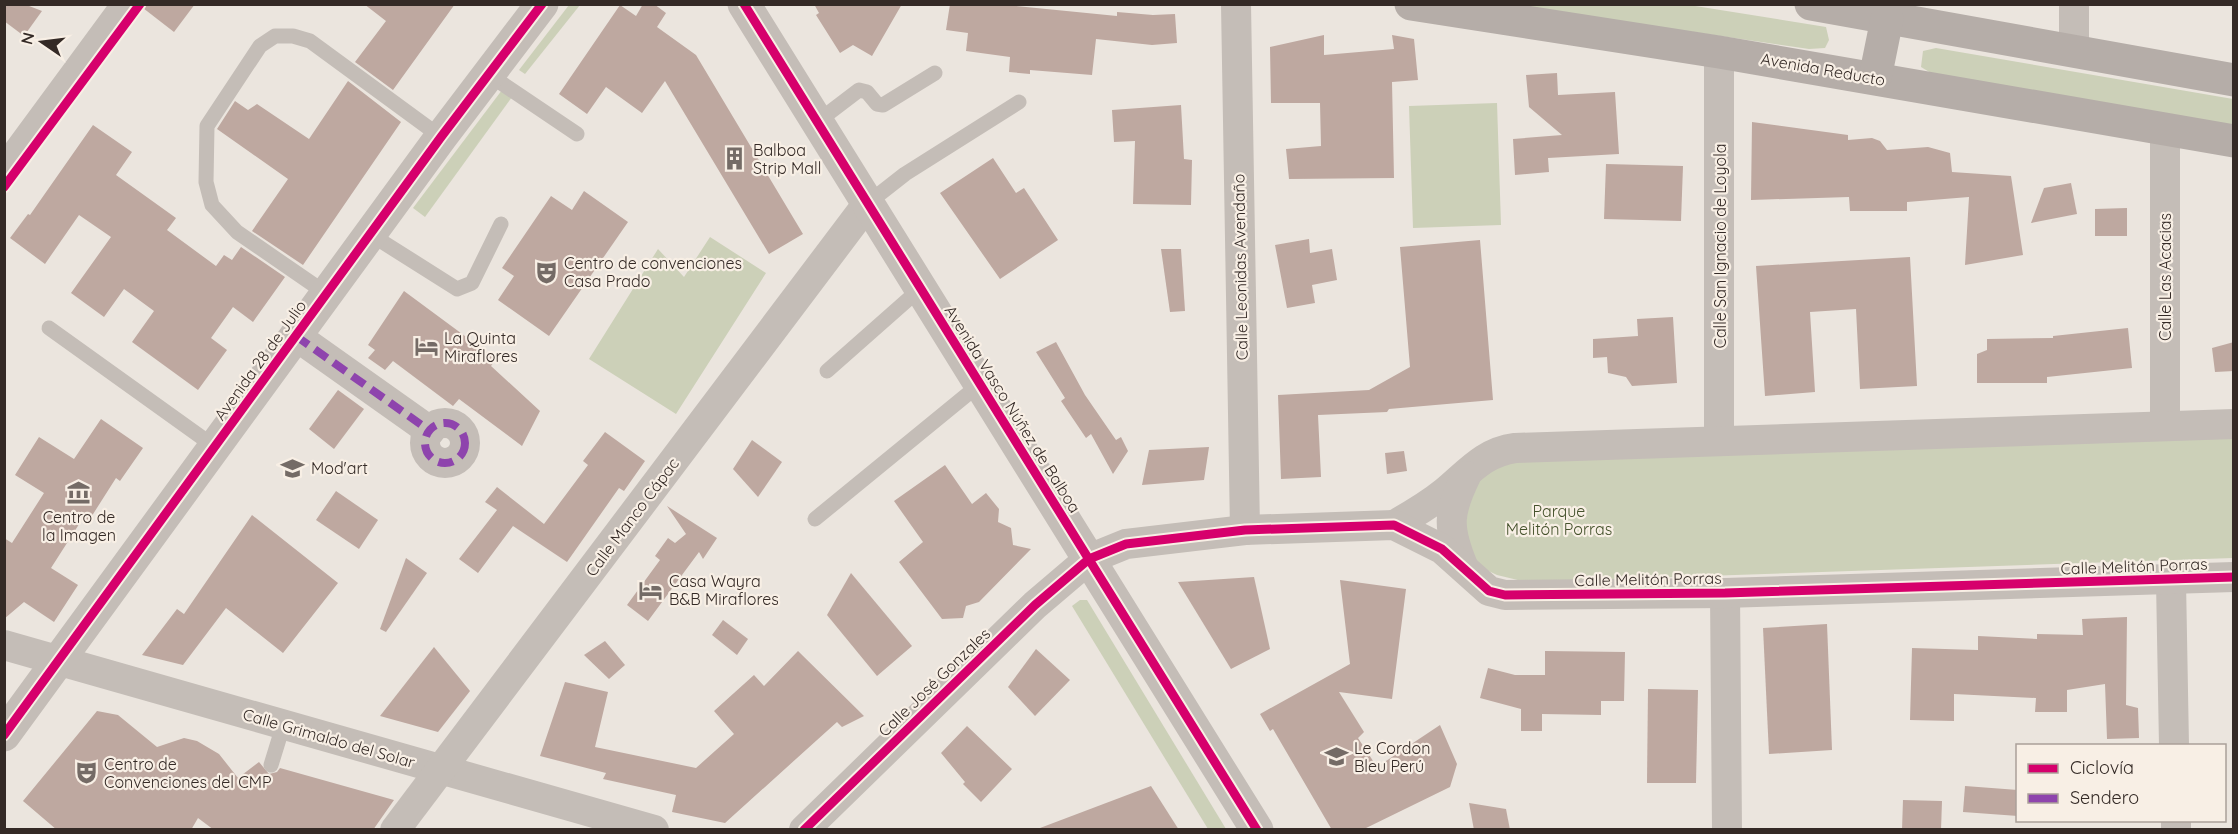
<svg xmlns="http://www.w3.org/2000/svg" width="2238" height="834" font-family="Quicksand,sans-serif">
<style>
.green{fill:#ccd0b8}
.building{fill:#bea8a0}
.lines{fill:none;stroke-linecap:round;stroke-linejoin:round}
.service{stroke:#c4bdb7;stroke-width:15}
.minor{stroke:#c4bdb7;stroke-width:30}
.tertiary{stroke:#c4bdb7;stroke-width:33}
.secondary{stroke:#b5ada8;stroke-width:33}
.quiet{stroke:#8e44ad;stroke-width:8;stroke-dasharray:15 8;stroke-linecap:butt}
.cycleway-casing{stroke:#f8efe5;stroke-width:13}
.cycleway{stroke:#d6006c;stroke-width:9}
.labels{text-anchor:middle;stroke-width:4.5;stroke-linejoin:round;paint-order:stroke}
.street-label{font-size:16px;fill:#342a26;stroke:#f8efe5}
.poi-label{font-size:16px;fill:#342a26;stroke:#f8efe5;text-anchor:start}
.park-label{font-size:16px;fill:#44512b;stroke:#f8efe5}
</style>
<rect width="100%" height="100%" fill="#ebe5de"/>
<!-- green -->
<g class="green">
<path d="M 569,5 L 580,5 L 525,74 L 519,70 Z"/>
<path d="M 1509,5 L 1689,5 L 1826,27 L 1829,40 L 1825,48 L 1809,49 Z"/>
<path d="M 1936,48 L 2233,99 L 2233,125 L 1931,73 L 1921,67 L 1923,51 Z"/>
<path d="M 502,90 L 512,97 L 425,217 L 413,208 Z"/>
<path d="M 1497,103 L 1501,225 L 1413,228 L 1409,106 Z"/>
<path d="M 710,237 L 766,273 L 676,414 L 589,359 L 658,249 L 684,277 Z"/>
<path d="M 2233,437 L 2233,558 L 1526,582 L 1497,575 L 1474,564 L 1456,505 L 1486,471 L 1513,461 Z"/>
<path d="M 1080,600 L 1087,600 L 1226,829 L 1208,829 L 1072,606 Z"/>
</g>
<!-- building -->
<g class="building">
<path d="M 4,4 L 24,4 L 42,11 L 24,36 L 4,21 Z"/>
<path d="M 144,4 L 195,4 L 174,32 L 143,8 Z"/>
<path d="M 364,4 L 455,4 L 393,90 L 355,62 L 386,21 Z"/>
<path d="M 643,4 L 654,4 L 666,13 L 657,27 L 696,55 L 803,234 L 769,254 L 665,81 L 642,113 L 606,87 L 587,114 L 559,94 L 620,5 L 636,16 Z"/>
<path d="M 814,4 L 902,4 L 872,56 L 853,45 L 840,53 L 816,15 L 819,13 Z"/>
<path d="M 950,4 L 997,4 L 1117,16 L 1117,12 L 1153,15 L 1175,14 L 1177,43 L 1152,45 L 1096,39 L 1092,75 L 1030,70 L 1030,74 L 1009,72 L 1010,57 L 966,51 L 968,33 L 946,30 Z"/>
<path d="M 1324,35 L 1324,55 L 1394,49 L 1392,35 L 1414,39 L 1418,80 L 1392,82 L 1394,178 L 1289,179 L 1286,149 L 1321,146 L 1320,103 L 1271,103 L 1270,47 Z"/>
<path d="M 1557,73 L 1558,95 L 1615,92 L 1619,154 L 1548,158 L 1549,172 L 1515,175 L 1513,139 L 1562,135 L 1529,107 L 1526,75 Z"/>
<path d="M 348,81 L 401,122 L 303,265 L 252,231 L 288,179 L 217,129 L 235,101 L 248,110 L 257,104 L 309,139 Z"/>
<path d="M 1181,105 L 1184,159 L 1192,160 L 1191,205 L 1133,204 L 1135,141 L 1114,142 L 1112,110 Z"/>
<path d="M 1752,122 L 1848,135 L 1848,140 L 1872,138 L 1880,141 L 1887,150 L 1928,147 L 1950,153 L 1952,172 L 2011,176 L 2023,255 L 1965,265 L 1969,197 L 1907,202 L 1907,211 L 1850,211 L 1849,197 L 1751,200 Z"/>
<path d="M 93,125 L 132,152 L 116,175 L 176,218 L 167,230 L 216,266 L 224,255 L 232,260 L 241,247 L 285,277 L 253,322 L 233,307 L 211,338 L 227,350 L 198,390 L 132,342 L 154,311 L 124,289 L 104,317 L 71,293 L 111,237 L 79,215 L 45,264 L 10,238 L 28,214 L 30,215 Z"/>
<path d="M 993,158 L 1016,193 L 1024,188 L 1058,240 L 1000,279 L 940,193 Z"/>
<path d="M 1606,164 L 1683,166 L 1681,221 L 1604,219 Z"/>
<path d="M 2071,183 L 2077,214 L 2031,223 L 2044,188 Z"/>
<path d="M 584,191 L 628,222 L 549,336 L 498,300 L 514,276 L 502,268 L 551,196 L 572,210 Z"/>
<path d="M 2127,208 L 2127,236 L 2095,236 L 2095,209 Z"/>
<path d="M 1309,239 L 1310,253 L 1332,249 L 1337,280 L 1312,285 L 1315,303 L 1287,308 L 1275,245 Z"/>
<path d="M 1480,240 L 1493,400 L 1389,409 L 1387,412 L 1318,415 L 1321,477 L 1281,479 L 1278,395 L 1369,390 L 1410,367 L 1400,247 Z"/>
<path d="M 1161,249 L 1181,249 L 1185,311 L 1170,312 Z"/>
<path d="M 1910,257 L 1917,386 L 1860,389 L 1856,309 L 1810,312 L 1815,392 L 1765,396 L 1756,266 Z"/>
<path d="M 404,291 L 496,359 L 491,366 L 540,411 L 522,446 L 459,399 L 453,406 L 393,361 L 385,370 L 368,358 L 375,350 L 368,345 Z"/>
<path d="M 1673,317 L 1677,383 L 1632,386 L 1626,377 L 1608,373 L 1607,357 L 1593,358 L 1593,339 L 1638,336 L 1637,319 Z"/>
<path d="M 2128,328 L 2132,368 L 2047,377 L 2047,383 L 1977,383 L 1977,354 L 1987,350 L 1987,339 L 2053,338 L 2053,336 Z"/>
<path d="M 1056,342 L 1085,395 L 1116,440 L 1121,437 L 1128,451 L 1113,474 L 1091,434 L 1086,438 L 1061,401 L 1065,398 L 1036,352 Z"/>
<path d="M 2234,342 L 2234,371 L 2215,372 L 2212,348 Z"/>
<path d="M 338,390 L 364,409 L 334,449 L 309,429 Z"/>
<path d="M 101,419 L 143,448 L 120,481 L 116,478 L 88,522 L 83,518 L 51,568 L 78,585 L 54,622 L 24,602 L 4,619 L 4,538 L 12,543 L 44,493 L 15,475 L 39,437 L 74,459 Z"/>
<path d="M 605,432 L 645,461 L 624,491 L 619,488 L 567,562 L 513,526 L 478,573 L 459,559 L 497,510 L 485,502 L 497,487 L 544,524 L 588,465 L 583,461 Z"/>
<path d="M 752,440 L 782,462 L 758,497 L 733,469 Z"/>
<path d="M 1209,447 L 1204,480 L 1142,485 L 1149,450 Z"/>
<path d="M 1404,451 L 1407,471 L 1387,474 L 1385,453 Z"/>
<path d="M 945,465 L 972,504 L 986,493 L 999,509 L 998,522 L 1011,528 L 1013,545 L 1031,549 L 979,602 L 966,606 L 963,618 L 942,619 L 899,562 L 923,542 L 894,501 Z"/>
<path d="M 336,491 L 378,520 L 359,549 L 316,520 Z"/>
<path d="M 667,506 L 717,538 L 703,559 L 699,552 L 648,621 L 627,605 L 660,560 L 655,556 L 668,538 L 675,543 L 686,534 Z"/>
<path d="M 252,515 L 338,583 L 283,653 L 226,608 L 183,665 L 142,655 L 177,609 L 184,614 Z"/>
<path d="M 406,558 L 427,573 L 386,632 L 380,629 Z"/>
<path d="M 851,573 L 912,646 L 877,676 L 827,615 Z"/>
<path d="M 1254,577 L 1270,649 L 1231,669 L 1178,582 Z"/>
<path d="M 1340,580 L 1406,589 L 1392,699 L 1339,692 L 1364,732 L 1358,738 L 1377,767 L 1440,725 L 1457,764 L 1450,787 L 1362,830 L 1332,830 L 1273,729 L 1270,731 L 1260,714 L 1350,664 Z"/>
<path d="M 2127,617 L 2126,705 L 2138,708 L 2139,738 L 2107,739 L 2105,684 L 2067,690 L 2067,712 L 2035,712 L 2036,698 L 1954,694 L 1954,721 L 1910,720 L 1912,648 L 1978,650 L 1978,636 L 2037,639 L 2037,634 L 2083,635 L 2082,619 Z"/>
<path d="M 723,620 L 748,639 L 737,655 L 712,635 Z"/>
<path d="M 1827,624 L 1832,750 L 1769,754 L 1763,628 Z"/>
<path d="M 605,641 L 625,665 L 609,679 L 584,655 Z"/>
<path d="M 434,647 L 470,691 L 438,732 L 380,716 Z"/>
<path d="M 1036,649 L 1070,680 L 1035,716 L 1008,687 Z"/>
<path d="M 798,651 L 864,716 L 842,727 L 837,722 L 725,823 L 672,812 L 676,795 L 603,779 L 606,773 L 540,756 L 565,682 L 608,692 L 595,747 L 696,768 L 734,734 L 714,711 L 754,675 L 764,686 Z"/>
<path d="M 1545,651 L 1625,652 L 1624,701 L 1601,701 L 1601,715 L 1542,714 L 1542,731 L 1521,731 L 1521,709 L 1480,698 L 1488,668 L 1515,675 L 1545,675 Z"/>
<path d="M 1648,689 L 1698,690 L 1696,783 L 1647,783 Z"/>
<path d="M 97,711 L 118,715 L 157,747 L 184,738 L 197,741 L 219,754 L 238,778 L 259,762 L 269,774 L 277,772 L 280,768 L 394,800 L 373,830 L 214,830 L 198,818 L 191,830 L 57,830 L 23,801 Z"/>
<path d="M 967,726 L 1012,769 L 981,802 L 963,784 L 965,782 L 941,753 Z"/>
<path d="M 1151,786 L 1179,830 L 1040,830 L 1040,828 Z"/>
<path d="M 1965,786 L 2018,790 L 2018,816 L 1963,812 Z"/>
<path d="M 1903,800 L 1942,801 L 1941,830 L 1902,830 Z"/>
<path d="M 1469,803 L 1506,809 L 1510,830 L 1474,830 Z"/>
</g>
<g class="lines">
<!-- service -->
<g class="service">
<path d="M 488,74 L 577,134"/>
<path d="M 817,122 L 859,90 L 867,92 L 877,104 L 883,105 L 935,73"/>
<path d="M 868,203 L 905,174 L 1019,102"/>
<path d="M 370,234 L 457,289 L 472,283 L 501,224"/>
<path d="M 327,294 L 237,232 L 212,205 L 206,182 L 207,126 L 260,46 L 275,36 L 293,36 L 310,41 L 441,137"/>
<path d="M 49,328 L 215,447"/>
<path d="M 827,371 L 921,288"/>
<path d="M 815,519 L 980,384"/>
<path d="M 271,765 L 283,726"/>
</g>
<!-- minor -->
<g class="minor">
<path d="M 1236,4 L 1245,530"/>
<path d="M 2074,4 L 2074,51"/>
<path d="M 2165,128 L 2165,425"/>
<path d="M 4,171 L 127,4"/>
<path d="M 296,336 L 430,431"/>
<circle cx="445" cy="443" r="20"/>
<path d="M 1719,440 L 1719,52"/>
<path d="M 1394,525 C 1412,515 1429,505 1445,492 C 1468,473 1484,452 1515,448 L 2234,424"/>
<path d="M 1463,566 C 1447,527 1448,513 1466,476"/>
<path d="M 2171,581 L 2174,746"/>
<path d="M 1725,593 L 1727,830"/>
<path d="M 4,645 L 654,830"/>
<path d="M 2176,820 L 2176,830"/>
<path d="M 395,830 L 868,203"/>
<path d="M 804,830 L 1035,605 L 1089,559 L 1126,544 L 1245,530 L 1394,525 L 1442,549 L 1489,591 L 1505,595 L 1725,593 L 2234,577"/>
</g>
<!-- tertiary -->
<g class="tertiary">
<path d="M 744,4 L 1257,830"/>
<path d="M 4,735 L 441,137 L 542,4"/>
</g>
<!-- secondary -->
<g class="secondary">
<path d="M 1411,4 L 1719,52 L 2234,141"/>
<path d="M 1811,4 L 2234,80"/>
<path d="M 1875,78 L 1887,19"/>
</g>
<!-- quiet -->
<g class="quiet">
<path d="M 296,336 L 430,431"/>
<circle cx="445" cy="443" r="20"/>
</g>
<defs>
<g id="cycleway">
<path d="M 744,4 L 1257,830"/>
<path d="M 4,187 L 140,4"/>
<path d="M 4,735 L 441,137 L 542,4"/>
<path d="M 804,830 L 1035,605 L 1089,559 L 1126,544 L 1245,530 L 1394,525 L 1442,549 L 1489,591 L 1505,595 L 1725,593 L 2234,577"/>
</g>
</defs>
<!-- cycleway casing -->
<use href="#cycleway" class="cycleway-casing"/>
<!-- cycleway -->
<use href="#cycleway" class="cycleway"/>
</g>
<!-- icons -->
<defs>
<symbol id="building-bare" viewBox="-9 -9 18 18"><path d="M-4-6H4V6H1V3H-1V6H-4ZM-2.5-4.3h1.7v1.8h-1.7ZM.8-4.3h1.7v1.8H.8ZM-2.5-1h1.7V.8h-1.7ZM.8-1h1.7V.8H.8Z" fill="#746b66" stroke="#f8efe5" stroke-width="2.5" paint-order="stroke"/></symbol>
<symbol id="theatre-bare" viewBox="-9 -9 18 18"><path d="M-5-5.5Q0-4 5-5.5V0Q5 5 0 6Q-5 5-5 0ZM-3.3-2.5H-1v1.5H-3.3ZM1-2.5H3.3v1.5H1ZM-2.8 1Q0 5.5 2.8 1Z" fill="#746b66" stroke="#f8efe5" stroke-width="2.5" paint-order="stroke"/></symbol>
<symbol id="hotel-bare" viewBox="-9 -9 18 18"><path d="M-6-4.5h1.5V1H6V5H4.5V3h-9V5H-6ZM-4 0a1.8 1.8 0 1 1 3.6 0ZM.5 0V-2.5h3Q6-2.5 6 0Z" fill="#746b66" stroke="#f8efe5" stroke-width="2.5" paint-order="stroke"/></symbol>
<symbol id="school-bare" viewBox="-9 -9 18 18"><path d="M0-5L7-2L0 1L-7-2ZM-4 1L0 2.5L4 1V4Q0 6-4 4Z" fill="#746b66" stroke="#f8efe5" stroke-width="2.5" paint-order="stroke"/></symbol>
<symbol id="museum-bare" viewBox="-9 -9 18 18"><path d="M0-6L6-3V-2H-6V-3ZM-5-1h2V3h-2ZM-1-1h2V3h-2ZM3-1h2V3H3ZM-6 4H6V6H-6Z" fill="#746b66" stroke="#f8efe5" stroke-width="2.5" paint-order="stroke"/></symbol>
<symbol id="university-bare" viewBox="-9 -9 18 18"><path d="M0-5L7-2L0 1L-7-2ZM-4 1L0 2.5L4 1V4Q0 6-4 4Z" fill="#746b66" stroke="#f8efe5" stroke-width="2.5" paint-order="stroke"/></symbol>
</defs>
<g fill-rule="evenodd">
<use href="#building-bare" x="718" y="142" width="33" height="33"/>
<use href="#theatre-bare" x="530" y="256" width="33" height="33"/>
<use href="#hotel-bare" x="410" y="330" width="33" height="33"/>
<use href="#school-bare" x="276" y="452" width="33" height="33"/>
<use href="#museum-bare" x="62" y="476" width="33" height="33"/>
<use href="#hotel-bare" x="634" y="574" width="33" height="33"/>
<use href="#university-bare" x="1320" y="740" width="33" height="33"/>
<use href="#theatre-bare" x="70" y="756" width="33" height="33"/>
</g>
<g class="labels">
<!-- street labels -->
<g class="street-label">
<text transform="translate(1823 69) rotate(10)" y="6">Avenida Reducto</text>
<text transform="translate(1720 246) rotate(-90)" y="6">Calle San Ignacio de Loyola</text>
<text transform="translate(1240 267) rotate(-91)" y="6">Calle Leonidas Avendaño</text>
<text transform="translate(2165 277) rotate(-90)" y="6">Calle Las Acacias</text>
<text transform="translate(260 360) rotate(-54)" y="6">Avenida 28 de Julio</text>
<text transform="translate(1013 409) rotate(58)" y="6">Avenida Vasco Núñez de Balboa</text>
<text transform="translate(632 517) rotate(-53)" y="6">Calle Manco Cápac</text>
<text transform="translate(2134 566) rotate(-2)" y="6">Calle Melitón Porras</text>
<text transform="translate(1648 579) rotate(-1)" y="6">Calle Melitón Porras</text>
<text transform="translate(934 682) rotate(-44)" y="6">Calle José Gonzales</text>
<text transform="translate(329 738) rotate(16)" y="6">Calle Grimaldo del Solar</text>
</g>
<!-- poi labels -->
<g class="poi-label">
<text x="753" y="156">Balboa<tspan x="753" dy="18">Strip Mall</tspan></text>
<text x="564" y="269">Centro de convenciones<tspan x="564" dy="18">Casa Prado</tspan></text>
<text x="444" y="344">La Quinta<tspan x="444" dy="18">Miraflores</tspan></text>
<text x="311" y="474">Mod'art</text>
<text x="79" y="523" text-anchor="middle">Centro de<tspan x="79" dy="18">la Imagen</tspan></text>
<text x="669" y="587">Casa Wayra<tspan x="669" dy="18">B&amp;B Miraflores</tspan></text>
<text x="1354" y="754">Le Cordon<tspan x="1354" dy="18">Bleu Perú</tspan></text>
<text x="104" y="770">Centro de<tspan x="104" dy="18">Convenciones del CMP</tspan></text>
</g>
<!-- park labels -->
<g class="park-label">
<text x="1559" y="517">Parque<tspan x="1559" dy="18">Melitón Porras</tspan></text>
</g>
</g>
<!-- border -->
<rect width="2238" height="834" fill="none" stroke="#342a26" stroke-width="12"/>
<!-- legend -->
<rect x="2016" y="744" width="210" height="78" fill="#f8efe5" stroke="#aaa099" stroke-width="1.5"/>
<rect x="2028" y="764" width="30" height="9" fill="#d6006c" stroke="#aaa099" stroke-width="1.5"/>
<text x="2070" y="774" font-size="18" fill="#342a26">Ciclovía</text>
<rect x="2028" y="794" width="30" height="9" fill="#8e44ad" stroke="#aaa099" stroke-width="1.5"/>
<text x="2070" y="804" font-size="18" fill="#342a26">Sendero</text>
<!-- north arrow -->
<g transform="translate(42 42) rotate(284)" stroke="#f8efe5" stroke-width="4.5" paint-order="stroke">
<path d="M0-4.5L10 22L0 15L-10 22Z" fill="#342a26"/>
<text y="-9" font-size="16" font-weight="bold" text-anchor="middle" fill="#342a26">N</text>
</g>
</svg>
